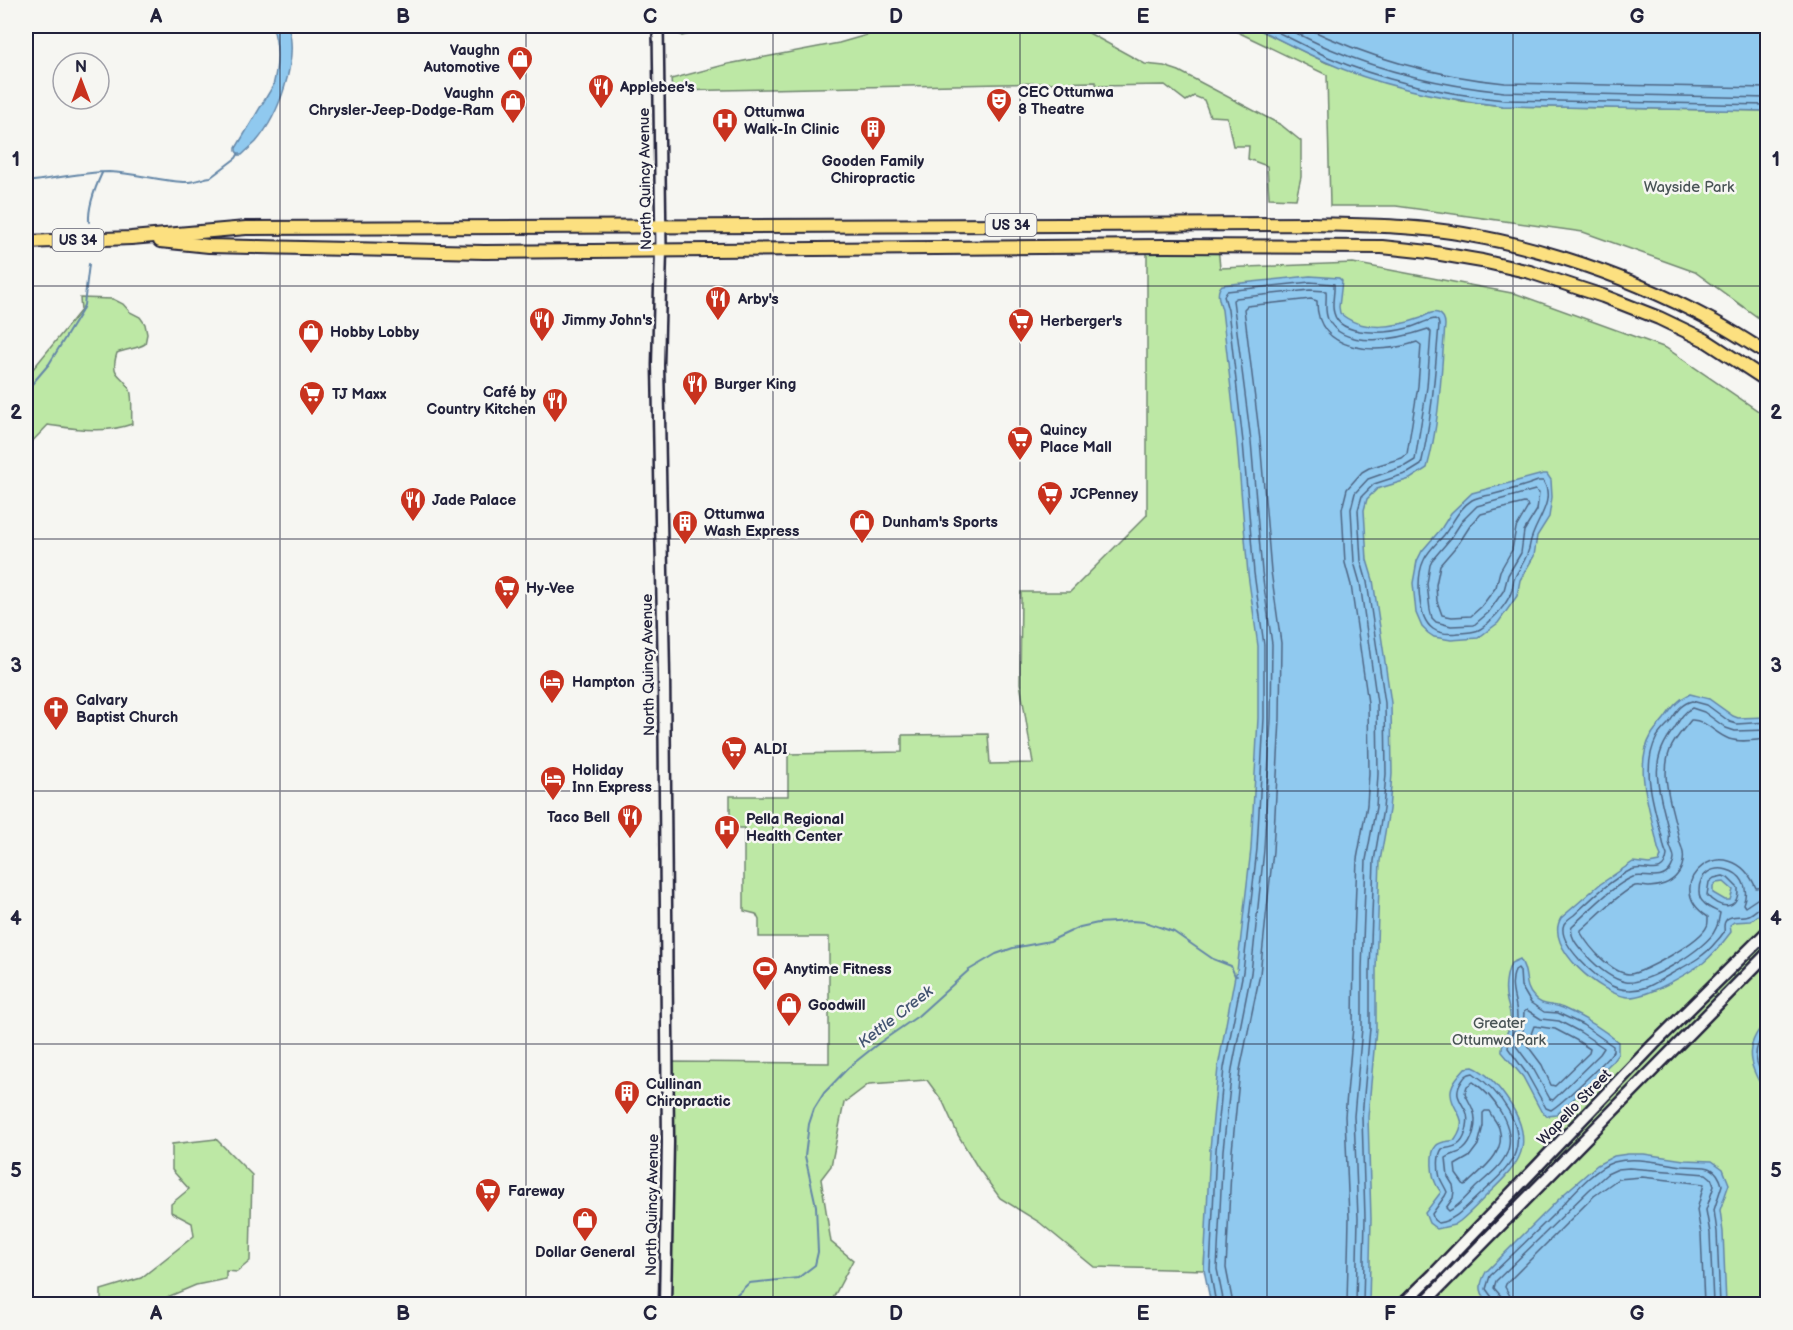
<svg xmlns="http://www.w3.org/2000/svg" width="1793" height="1330" font-family="'Balsamiq Sans',sans-serif">
<style>
.green{fill:#bde8a5;stroke:#708570;stroke-width:1.5}
.water{fill:#90c9ef;stroke:#6486a7;stroke-width:1.5;fill-rule:evenodd}
.lines{fill:none;stroke-linecap:round;stroke-linejoin:round}
.shore{stroke:#4e6583;stroke-width:1.5}
.stream{stroke:#6486a7;stroke-width:2}
.tertiary-casing{stroke:#22223b;stroke-width:14}
.secondary-casing{stroke:#22223b;stroke-width:15}
.primary-casing{stroke:#22223b;stroke-width:16}
.tertiary{stroke:#f6f6f2;stroke-width:9}
.secondary{stroke:#f6f6f2;stroke-width:10}
.primary{stroke:#fce080;stroke-width:12}
.grid{fill:none;stroke:#22223b;stroke-width:1.5;stroke-opacity:0.55}
.labels{text-anchor:middle;stroke-width:5;stroke-linejoin:round;paint-order:stroke}
.shield{fill:#f6f6f2;stroke:#626272;stroke-width:1.5}
.shield-label{font-size:14px;font-weight:bold;fill:#22223b}
.poi-label{font-size:15px;font-weight:bold;fill:#22223b;stroke:#f6f6f2;text-anchor:start}
.street-label{font-size:15px;fill:#22223b;stroke:#f6f6f2}
.park-label{font-size:15px;fill:#495456;stroke:#f6f6f2}
.water-label{font-size:16px;font-style:italic;fill:#435471;stroke:#f6f6f2}
.neatline{fill:none;stroke:#22223b;stroke-width:2}
.grid-label{font-size:20px;text-anchor:middle;font-weight:bold;fill:#22223b}
</style>
<rect width="100%" height="100%" fill="#f6f6f2"/>
<filter id="ink" filterUnits="userSpaceOnUse"><feTurbulence type="fractalNoise" baseFrequency=".0167" numOctaves="2"/><feDisplacementMap in="SourceGraphic" scale="12" xChannelSelector="R" yChannelSelector="G"/><feConvolveMatrix kernelMatrix="1 2 1 2 8 2 1 2 1" color-interpolation-filters="sRGB"/></filter>
<g filter="url(#ink)">
<!-- green -->
<g class="green">
<path d="M 667,26 L 723,26 L 682,36 Z"/>
<path d="M 898,26 L 1058,26 L 1087,32 L 1145,64 L 1164,66 L 1179,71 L 1281,125 L 1301,141 L 1301,177 L 1296,199 L 1269,198 L 1267,166 L 1248,159 L 1249,146 L 1233,146 L 1227,117 L 1210,116 L 1204,100 L 1194,96 L 1186,101 L 1165,85 L 1096,86 L 1096,82 L 672,91 L 671,79 L 728,64 L 839,43 Z"/>
<path d="M 1225,26 L 1252,26 L 1327,63 L 1461,101 L 1503,106 L 1767,111 L 1767,324 L 1695,272 L 1583,232 L 1396,206 L 1330,206 L 1327,75 Z"/>
<path d="M 1147,246 L 1218,246 L 1220,268 L 1353,263 L 1517,294 L 1666,348 L 1767,417 L 1767,1304 L 1211,1304 L 1205,1249 L 1204,1270 L 1094,1267 L 1039,1222 L 1000,1198 L 978,1168 L 958,1135 L 943,1102 L 927,1080 L 869,1084 L 844,1103 L 831,1166 L 821,1179 L 831,1242 L 853,1260 L 830,1304 L 782,1304 L 766,1299 L 761,1304 L 670,1304 L 667,1062 L 829,1063 L 829,937 L 759,937 L 759,920 L 756,914 L 744,911 L 744,828 L 730,828 L 730,796 L 788,796 L 788,754 L 902,752 L 902,735 L 988,734 L 990,764 L 1033,763 L 1020,683 L 1021,592 L 1070,592 L 1147,515 Z"/>
<path d="M 80,298 L 113,299 L 123,304 L 130,312 L 140,317 L 145,324 L 147,334 L 145,344 C 137,349 126,349 117,353 C 109,378 123,373 130,390 C 133,397 131,415 132,424 C 104,434 77,429 48,425 L 26,448 L 26,373 L 33,369 L 81,310 Z"/>
<path d="M 216,1139 L 252,1175 L 250,1261 L 237,1272 L 226,1271 L 226,1279 L 196,1285 L 151,1304 L 101,1304 L 101,1290 L 141,1278 L 194,1236 L 192,1223 L 171,1212 L 171,1204 L 189,1189 L 172,1170 L 172,1144 Z"/>
</g>
<!-- water -->
<g class="water">
<path d="M 272,26 L 288,26 C 299,60 279,115 256,142 C 252,146 247,150 242,155 L 239,155 L 236,151 L 236,148 L 273,86 C 278,66 279,44 272,26 Z"/>
<path d="M 1252,26 L 1767,26 L 1767,111 L 1503,106 C 1443,99 1381,87 1326,62 C 1301,51 1276,38 1252,26 Z"/>
<path d="M 1310,276 L 1339,278 L 1342,281 L 1339,307 L 1340,313 C 1362,333 1396,327 1421,318 C 1426,315 1432,311 1438,313 C 1443,315 1445,320 1445,325 C 1441,372 1440,421 1427,468 L 1410,479 L 1377,489 L 1367,499 L 1364,510 L 1367,560 L 1373,580 L 1391,703 L 1392,774 L 1389,810 L 1380,861 L 1376,969 L 1376,1028 L 1368,1117 L 1371,1219 L 1369,1304 L 1211,1304 L 1204,1270 L 1210,1149 L 1218,1067 L 1235,976 L 1237,971 L 1251,849 L 1258,718 L 1258,646 L 1248,574 L 1237,442 L 1222,310 C 1220,302 1215,292 1222,285 Z"/>
<path d="M 1543,474 L 1547,474 L 1551,480 L 1552,497 L 1549,517 L 1537,536 L 1534,556 L 1520,580 L 1517,596 L 1498,623 L 1478,638 L 1451,640 L 1434,637 L 1428,633 L 1422,627 L 1416,613 L 1413,583 L 1417,561 L 1422,551 L 1441,529 L 1451,513 L 1472,493 Z"/>
<path d="M 1690,694 L 1709,699 L 1733,716 L 1738,718 L 1767,717 L 1767,908 L 1751,921 L 1734,922 L 1730,925 L 1731,932 C 1722,944 1714,954 1703,963 C 1687,974 1647,998 1628,997 C 1602,995 1543,947 1561,918 L 1599,885 L 1633,862 L 1649,864 L 1659,862 L 1661,856 C 1656,847 1658,844 1655,834 C 1648,802 1634,765 1652,734 C 1655,729 1660,724 1664,719 C 1672,708 1677,700 1690,694 ZM 1724,882 L 1733,890 L 1730,900 L 1725,900 L 1713,893 L 1713,886 L 1716,883 Z"/>
<path d="M 1520,959 C 1530,974 1522,984 1534,997 C 1542,1007 1552,1003 1563,1008 C 1583,1017 1602,1028 1618,1042 L 1618,1054 L 1613,1061 L 1564,1108 L 1556,1115 L 1548,1116 L 1541,1111 L 1523,1077 L 1502,1052 C 1501,1041 1508,1034 1510,1024 C 1512,1016 1509,1009 1507,1001 C 1504,988 1506,975 1511,963 Z"/>
<path d="M 1767,1020 L 1767,1095 C 1749,1066 1741,1048 1767,1020 Z"/>
<path d="M 1473,1067 C 1489,1073 1502,1091 1511,1105 C 1535,1144 1520,1164 1490,1192 C 1480,1202 1471,1212 1460,1221 L 1454,1225 L 1437,1229 L 1429,1223 L 1425,1213 L 1441,1192 C 1439,1189 1437,1187 1436,1184 C 1432,1176 1429,1153 1436,1146 C 1440,1141 1449,1142 1455,1140 C 1471,1116 1452,1113 1451,1094 C 1450,1084 1459,1075 1465,1068 Z"/>
<path d="M 1628,1154 L 1644,1154 L 1684,1160 L 1712,1161 L 1723,1169 L 1729,1184 L 1720,1210 L 1723,1232 L 1726,1304 L 1492,1304 C 1479,1295 1478,1286 1486,1272 L 1565,1193 L 1597,1165 L 1614,1156 Z"/>
</g>
<g class="lines">
<!-- shore -->
<g class="shore">
<path d="M 1265,26 C 1286,36 1307,47 1328,57 C 1383,81 1445,94 1504,100 L 1768,105"/>
<path d="M 1282,26 C 1299,34 1315,43 1333,50 C 1387,73 1446,86 1504,92 L 1768,98"/>
<path d="M 1303,26 C 1366,57 1434,76 1505,83 L 1768,88"/>
<path d="M 1538,481 L 1543,481 C 1557,501 1533,524 1530,544 C 1528,558 1521,565 1515,577 C 1513,581 1513,586 1512,590 C 1509,600 1499,613 1491,620 C 1480,632 1475,632 1459,633 C 1451,634 1440,634 1433,629 C 1417,618 1416,576 1424,560 C 1428,551 1437,543 1444,535 C 1453,523 1459,508 1472,500 C 1477,497 1484,496 1490,495 C 1506,491 1523,487 1538,481 Z"/>
<path d="M 1535,490 L 1539,493 L 1537,510 L 1524,531 L 1521,553 L 1508,575 L 1504,590 L 1488,613 L 1474,625 L 1451,626 L 1436,622 L 1432,618 L 1430,610 L 1427,584 L 1430,565 L 1433,559 L 1451,538 L 1462,521 L 1477,506 Z"/>
<path d="M 1524,503 L 1527,504 L 1528,507 L 1516,528 L 1512,550 L 1500,571 L 1496,587 L 1481,607 L 1471,616 L 1452,617 L 1442,615 L 1437,601 L 1436,585 L 1440,565 L 1459,543 L 1470,526 L 1481,514 Z"/>
<path d="M 1768,722 L 1737,724 L 1730,722 L 1707,705 L 1692,701 C 1680,704 1676,713 1669,723 C 1665,727 1660,732 1657,737 C 1641,767 1653,803 1661,833 C 1664,843 1662,844 1667,855 C 1664,881 1644,863 1631,870 C 1610,880 1591,899 1574,915 C 1571,917 1566,921 1564,924 C 1556,943 1597,979 1612,986 C 1622,991 1636,991 1647,987 C 1655,984 1663,978 1671,974 C 1687,965 1704,957 1715,943 C 1718,940 1722,935 1724,932 C 1725,927 1722,924 1727,919 C 1733,914 1742,918 1749,915 C 1756,912 1759,905 1768,904"/>
<path d="M 1768,730 L 1735,731 L 1726,728 L 1704,712 L 1692,708 C 1683,712 1679,721 1674,729 C 1645,764 1661,794 1669,833 C 1670,836 1669,839 1669,842 C 1671,853 1678,856 1671,868 C 1662,884 1643,873 1633,877 C 1613,885 1588,912 1572,926 C 1569,937 1578,946 1585,954 C 1596,966 1610,979 1626,982 C 1645,986 1708,948 1715,930 C 1718,926 1719,918 1720,913 C 1715,910 1708,908 1704,903 C 1700,900 1699,896 1699,891 C 1699,854 1758,867 1743,904 L 1745,907 L 1760,897 L 1768,896"/>
<path d="M 1768,739 C 1755,740 1741,743 1729,739 C 1715,734 1705,719 1691,720 C 1684,729 1674,739 1670,750 C 1659,779 1674,811 1679,840 C 1679,842 1682,847 1682,849 C 1685,857 1683,868 1677,875 C 1671,883 1659,887 1649,887 C 1644,887 1640,885 1635,886 C 1620,892 1594,919 1581,930 L 1581,933 C 1589,947 1611,973 1629,974 C 1643,974 1702,940 1707,926 C 1708,925 1708,918 1708,917 C 1656,883 1729,825 1756,888 L 1768,887"/>
<path d="M 1723,876 L 1728,878 L 1738,888 C 1739,912 1718,909 1707,895 L 1709,882 L 1714,878 Z"/>
<path d="M 1518,968 L 1520,971 L 1521,986 L 1531,1003 L 1544,1012 L 1558,1013 L 1583,1025 L 1613,1046 C 1613,1048 1613,1049 1613,1051 C 1610,1058 1560,1105 1551,1110 L 1546,1108 L 1527,1074 L 1508,1048 C 1509,1037 1517,1029 1517,1017 C 1517,999 1508,989 1515,970 Z"/>
<path d="M 1527,1010 L 1541,1019 L 1559,1021 L 1580,1032 L 1604,1048 L 1600,1054 L 1553,1100 L 1550,1099 L 1534,1070 L 1516,1046 L 1523,1030 L 1524,1012 Z"/>
<path d="M 1534,1026 L 1555,1029 L 1576,1040 L 1590,1049 L 1589,1053 L 1555,1086 L 1551,1085 L 1542,1065 L 1527,1045 Z"/>
<path d="M 1768,1029 C 1750,1050 1754,1063 1768,1084"/>
<path d="M 1473,1073 C 1497,1089 1529,1127 1513,1158 C 1505,1173 1491,1184 1479,1195 C 1466,1207 1456,1220 1438,1223 L 1434,1220 L 1432,1214 L 1445,1196 L 1447,1192 C 1445,1187 1442,1183 1440,1178 C 1438,1170 1437,1156 1442,1149 C 1448,1148 1455,1148 1460,1143 C 1466,1137 1470,1120 1466,1111 C 1460,1100 1453,1094 1462,1081 C 1465,1076 1467,1074 1473,1073 Z"/>
<path d="M 1473,1082 C 1493,1095 1517,1128 1507,1153 C 1501,1167 1487,1177 1476,1187 C 1468,1195 1459,1207 1449,1211 L 1446,1208 L 1453,1198 L 1454,1191 L 1453,1185 L 1448,1177 L 1446,1158 C 1451,1154 1458,1154 1463,1150 C 1473,1142 1478,1122 1473,1110 C 1471,1104 1467,1099 1465,1093 L 1467,1086 Z"/>
<path d="M 1485,1111 L 1489,1111 C 1492,1117 1497,1122 1499,1128 C 1507,1153 1482,1169 1467,1184 L 1464,1185 L 1456,1174 L 1455,1165 L 1469,1157 L 1478,1145 L 1483,1126 L 1483,1113 Z"/>
<path d="M 1216,1304 L 1210,1270 L 1216,1150 L 1224,1068 L 1243,972 L 1257,849 L 1264,718 L 1264,645 L 1254,573 L 1243,442 L 1228,310 L 1224,296 L 1227,291 L 1310,282 L 1334,284 C 1335,293 1331,304 1334,313 C 1340,338 1390,333 1408,328 C 1417,326 1426,320 1435,319 L 1438,321 L 1439,325 C 1435,372 1432,418 1421,465 L 1408,473 L 1374,484 L 1362,496 L 1358,510 L 1361,561 L 1367,582 L 1385,703 L 1386,774 L 1383,809 L 1374,861 L 1370,969 L 1370,1028 L 1362,1117 L 1365,1218 L 1363,1304"/>
<path d="M 1224,1304 L 1217,1269 L 1223,1150 L 1232,1069 L 1251,973 L 1264,850 L 1271,718 L 1272,644 L 1262,572 L 1251,441 L 1233,300 L 1236,298 L 1310,290 L 1326,291 C 1327,300 1324,310 1328,319 C 1344,352 1402,338 1428,329 L 1431,332 L 1427,387 L 1415,460 L 1405,466 L 1368,479 L 1355,493 L 1351,509 L 1354,562 L 1360,583 L 1377,703 L 1378,774 L 1376,807 L 1366,860 L 1362,969 L 1362,1028 L 1354,1116 L 1358,1218 L 1356,1304"/>
<path d="M 1233,1304 L 1226,1268 L 1232,1151 L 1240,1070 L 1260,974 L 1273,851 L 1280,719 L 1281,643 L 1271,571 L 1260,440 L 1244,309 L 1247,306 L 1311,299 L 1317,301 C 1316,354 1379,355 1417,342 L 1421,345 L 1418,386 L 1407,454 L 1402,458 L 1369,468 L 1362,472 L 1347,489 L 1342,509 L 1345,563 L 1351,585 L 1368,703 L 1369,773 L 1367,805 L 1357,859 L 1354,938 L 1353,1027 L 1345,1116 L 1349,1218 L 1347,1304"/>
<path d="M 1495,1304 L 1494,1300 L 1486,1289 L 1490,1276 C 1511,1256 1532,1236 1552,1216 C 1569,1199 1592,1169 1614,1162 C 1636,1156 1660,1163 1682,1166 C 1702,1168 1715,1161 1722,1185 L 1714,1210 L 1717,1232 L 1720,1304"/>
<path d="M 1502,1304 L 1501,1296 L 1494,1288 L 1496,1281 L 1589,1190 L 1607,1174 L 1618,1169 L 1629,1168 L 1706,1174 L 1711,1178 L 1714,1186 L 1706,1210 L 1710,1233 L 1713,1304"/>
<path d="M 1511,1304 L 1510,1296 L 1505,1287 L 1506,1284 L 1594,1196 L 1618,1179 L 1642,1177 L 1704,1184 L 1697,1210 L 1701,1234 L 1704,1304"/>
</g>
<!-- stream -->
<g class="stream">
<path d="M 26,182 C 53,179 82,172 109,172 C 135,173 159,181 184,182 C 194,183 201,178 211,177 L 236,158 L 239,153"/>
<path d="M 89,222 C 88,205 95,188 102,173"/>
<path d="M 26,391 L 49,364 L 81,312 L 84,305 L 89,264"/>
<path d="M 729,1304 L 734,1297 L 749,1283 L 798,1278 L 815,1265 L 818,1252 L 816,1206 L 805,1156 L 809,1124 L 814,1109 L 824,1093 L 849,1067 L 879,1043 L 918,1016 L 969,970 L 996,954 L 1013,948 L 1050,941 L 1080,927 L 1098,923 L 1131,921 L 1145,922 L 1174,932 L 1213,959 L 1231,966 L 1235,976 L 1237,976"/>
</g>
<defs>
<path id="tertiary" d="M 658,26 L 661,250"/>
<g id="secondary">
<path d="M 661,250 L 658,365 L 664,674 L 668,1142 L 665,1304"/>
<path d="M 1403,1304 L 1433,1275 L 1654,1044 L 1768,931"/>
<path d="M 1423,1304 L 1768,953"/>
</g>
<g id="primary">
<path d="M 160,241 L 209,246 L 484,252 L 1165,246 L 1382,247 L 1429,252 L 1482,261 L 1530,272 L 1603,296 L 1659,318 L 1705,340 L 1768,381"/>
<path d="M 26,242 L 131,238 L 246,228 L 1311,224 C 1341,225 1372,225 1402,227 C 1506,233 1622,272 1713,321 C 1732,331 1750,343 1768,354"/>
</g>
</defs>
<!-- tertiary casing -->
<use href="#tertiary" class="tertiary-casing"/>
<!-- secondary casing -->
<use href="#secondary" class="secondary-casing"/>
<!-- primary casing -->
<use href="#primary" class="primary-casing"/>
<!-- tertiary -->
<use href="#tertiary" class="tertiary"/>
<!-- secondary -->
<use href="#secondary" class="secondary"/>
<!-- primary -->
<use href="#primary" class="primary"/>
</g>
</g>
<!-- grid -->
<path class="grid" d="M 280,26 L 280,1304M 526,26 L 526,1304M 773,26 L 773,1304M 1020,26 L 1020,1304M 1267,26 L 1267,1304M 1513,26 L 1513,1304M 26,286 L 1768,286M 26,539 L 1768,539M 26,791 L 1768,791M 26,1044 L 1768,1044"/>
<!-- icons -->
<defs>
<symbol id="shop-pin" viewBox="-11 -11 22 30"><path d="M0 17L-7.5 6A9.5 9.5 0 1 1 7.5 6Z" fill="#c8321e" stroke="#f6f6f2"/><path d="M-5-2.5h2.3a2.7 3.5 0 0 1 5.4 0H5L5.5 6h-11ZM-1.5-2.5h3a1.5 2.3 0 0 0-3 0Z" fill="#fff"/></symbol>
<symbol id="restaurant-pin" viewBox="-11 -11 22 30"><path d="M0 17L-7.5 6A9.5 9.5 0 1 1 7.5 6Z" fill="#c8321e" stroke="#f6f6f2"/><path d="M-5-6h1v4h1v-4h1v4h1v-4h1v5L-1.5 .5V6h-2V.5L-5-1ZM5-6V6H3V1.5H1.5Q1.5-4 5-6Z" fill="#fff"/></symbol>
<symbol id="theatre-pin" viewBox="-11 -11 22 30"><path d="M0 17L-7.5 6A9.5 9.5 0 1 1 7.5 6Z" fill="#c8321e" stroke="#f6f6f2"/><path d="M-5-5.5Q0-4 5-5.5V0Q5 5 0 6Q-5 5-5 0ZM-3.3-2.5H-1v1.5H-3.3ZM1-2.5H3.3v1.5H1ZM-2.8 1Q0 5.5 2.8 1Z" fill="#fff"/></symbol>
<symbol id="hospital-pin" viewBox="-11 -11 22 30"><path d="M0 17L-7.5 6A9.5 9.5 0 1 1 7.5 6Z" fill="#c8321e" stroke="#f6f6f2"/><path d="M-5-5h3v3.5h4V-5h3V5h-3V1.5h-4V5h-3Z" fill="#fff"/></symbol>
<symbol id="building-pin" viewBox="-11 -11 22 30"><path d="M0 17L-7.5 6A9.5 9.5 0 1 1 7.5 6Z" fill="#c8321e" stroke="#f6f6f2"/><path d="M-4-6H4V6H1V3H-1V6H-4ZM-2.5-4.3h1.7v1.8h-1.7ZM.8-4.3h1.7v1.8H.8ZM-2.5-1h1.7V.8h-1.7ZM.8-1h1.7V.8H.8Z" fill="#fff"/></symbol>
<symbol id="supermarket-pin" viewBox="-11 -11 22 30"><path d="M0 17L-7.5 6A9.5 9.5 0 1 1 7.5 6Z" fill="#c8321e" stroke="#f6f6f2"/><path d="M-6-5.5h2.5l.6 2H6L4.5 2H-2.5L-4.4-4H-6ZM-1.5 3.2a1.3 1.3 0 1 0 .1 0ZM3 3.2a1.3 1.3 0 1 0 .1 0Z" fill="#fff"/></symbol>
<symbol id="hotel-pin" viewBox="-11 -11 22 30"><path d="M0 17L-7.5 6A9.5 9.5 0 1 1 7.5 6Z" fill="#c8321e" stroke="#f6f6f2"/><path d="M-6-4.5h1.5V1H6V5H4.5V3h-9V5H-6ZM-4 0a1.8 1.8 0 1 1 3.6 0ZM.5 0V-2.5h3Q6-2.5 6 0Z" fill="#fff"/></symbol>
<symbol id="church-pin" viewBox="-11 -11 22 30"><path d="M0 17L-7.5 6A9.5 9.5 0 1 1 7.5 6Z" fill="#c8321e" stroke="#f6f6f2"/><path d="M-1.2-6h2.4v3.5h3.3v2.4h-3.3V6h-2.4V-.1h-3.3v-2.4h3.3Z" fill="#fff"/></symbol>
<symbol id="stadium-pin" viewBox="-11 -11 22 30"><path d="M0 17L-7.5 6A9.5 9.5 0 1 1 7.5 6Z" fill="#c8321e" stroke="#f6f6f2"/><path d="M0-5a6.5 5 0 1 0 0 10a6.5 5 0 1 0 0-10ZM-3.5-1.8h7v3.6h-7Z" fill="#fff"/></symbol>
</defs>
<g fill-rule="evenodd">
<use href="#shop-pin" x="505" y="44" width="30" height="40"/>
<use href="#restaurant-pin" x="586" y="72" width="30" height="40"/>
<use href="#theatre-pin" x="984" y="86" width="30" height="40"/>
<use href="#shop-pin" x="498" y="87" width="30" height="40"/>
<use href="#hospital-pin" x="710" y="106" width="30" height="40"/>
<use href="#building-pin" x="858" y="114" width="30" height="40"/>
<use href="#restaurant-pin" x="703" y="284" width="30" height="40"/>
<use href="#restaurant-pin" x="527" y="305" width="30" height="40"/>
<use href="#supermarket-pin" x="1006" y="306" width="30" height="40"/>
<use href="#shop-pin" x="296" y="317" width="30" height="40"/>
<use href="#restaurant-pin" x="680" y="369" width="30" height="40"/>
<use href="#supermarket-pin" x="297" y="379" width="30" height="40"/>
<use href="#restaurant-pin" x="540" y="386" width="30" height="40"/>
<use href="#supermarket-pin" x="1005" y="424" width="30" height="40"/>
<use href="#supermarket-pin" x="1035" y="479" width="30" height="40"/>
<use href="#restaurant-pin" x="398" y="485" width="30" height="40"/>
<use href="#shop-pin" x="847" y="507" width="30" height="40"/>
<use href="#building-pin" x="670" y="508" width="30" height="40"/>
<use href="#supermarket-pin" x="492" y="573" width="30" height="40"/>
<use href="#hotel-pin" x="537" y="667" width="30" height="40"/>
<use href="#church-pin" x="41" y="694" width="30" height="40"/>
<use href="#supermarket-pin" x="719" y="734" width="30" height="40"/>
<use href="#hotel-pin" x="538" y="764" width="30" height="40"/>
<use href="#restaurant-pin" x="615" y="802" width="30" height="40"/>
<use href="#hospital-pin" x="712" y="813" width="30" height="40"/>
<use href="#stadium-pin" x="750" y="954" width="30" height="40"/>
<use href="#shop-pin" x="774" y="990" width="30" height="40"/>
<use href="#building-pin" x="612" y="1078" width="30" height="40"/>
<use href="#supermarket-pin" x="473" y="1176" width="30" height="40"/>
<use href="#shop-pin" x="570" y="1205" width="30" height="40"/>
</g>
<g class="labels">
<!-- shield labels -->
<g class="shield">
<rect x="985.5" y="214" width="51" height="22" rx="4.5"/>
<rect x="52.5" y="229" width="51" height="22" rx="4.5"/>
</g>
<g class="shield-label">
<text x="1011" y="230">US 34</text>
<text x="78" y="245">US 34</text>
</g>
<!-- poi labels -->
<g class="poi-label">
<text x="500" y="55" text-anchor="end">Vaughn<tspan x="500" dy="17">Automotive</tspan></text>
<text x="620" y="92">Applebee's</text>
<text x="1018" y="97">CEC Ottumwa<tspan x="1018" dy="17">8 Theatre</tspan></text>
<text x="494" y="98" text-anchor="end">Vaughn<tspan x="494" dy="17">Chrysler-Jeep-Dodge-Ram</tspan></text>
<text x="744" y="117">Ottumwa<tspan x="744" dy="17">Walk-In Clinic</tspan></text>
<text x="873" y="166" text-anchor="middle">Gooden Family<tspan x="873" dy="17">Chiropractic</tspan></text>
<text x="738" y="304">Arby's</text>
<text x="562" y="325">Jimmy John's</text>
<text x="1040" y="326">Herberger's</text>
<text x="330" y="337">Hobby Lobby</text>
<text x="714" y="389">Burger King</text>
<text x="536" y="397" text-anchor="end">Café by<tspan x="536" dy="17">Country Kitchen</tspan></text>
<text x="332" y="399">TJ Maxx</text>
<text x="1040" y="435">Quincy<tspan x="1040" dy="17">Place Mall</tspan></text>
<text x="1070" y="499">JCPenney</text>
<text x="432" y="505">Jade Palace</text>
<text x="704" y="519">Ottumwa<tspan x="704" dy="17">Wash Express</tspan></text>
<text x="882" y="527">Dunham's Sports</text>
<text x="526" y="593">Hy-Vee</text>
<text x="572" y="687">Hampton</text>
<text x="76" y="705">Calvary<tspan x="76" dy="17">Baptist Church</tspan></text>
<text x="754" y="754">ALDI</text>
<text x="572" y="775">Holiday<tspan x="572" dy="17">Inn Express</tspan></text>
<text x="610" y="822" text-anchor="end">Taco Bell</text>
<text x="746" y="824">Pella Regional<tspan x="746" dy="17">Health Center</tspan></text>
<text x="784" y="974">Anytime Fitness</text>
<text x="808" y="1010">Goodwill</text>
<text x="646" y="1089">Cullinan<tspan x="646" dy="17">Chiropractic</tspan></text>
<text x="508" y="1196">Fareway</text>
<text x="585" y="1257" text-anchor="middle">Dollar General</text>
</g>
<!-- street labels -->
<g class="street-label">
<text transform="translate(645 179) rotate(-91)" y="5">North Quincy Avenue</text>
<text transform="translate(648 665) rotate(-91)" y="5">North Quincy Avenue</text>
<text transform="translate(1574 1107) rotate(-46)" y="5">Wapello Street</text>
<text transform="translate(652 1205) rotate(-89)" y="5">North Quincy Avenue</text>
</g>
<!-- park labels -->
<g class="park-label">
<text x="1689" y="192">Wayside Park</text>
<text x="1499" y="1028">Greater<tspan x="1499" dy="17">Ottumwa Park</tspan></text>
</g>
<!-- water labels -->
<g class="water-label">
<text transform="translate(895 1016) rotate(-38)" y="6">Kettle Creek</text>
</g>
</g>
<!-- margin -->
<rect width="1793" height="1330" fill="none" stroke="#f6f6f2" stroke-width="66"/>
<!-- north arrow -->
<g transform="translate(81 81)"><circle r="28" fill="#f6f6f2" stroke="#a1a1a9" stroke-width="1.5"/>
<path d="M0-4.5L10 22L0 15L-10 22Z" fill="#c8321e"/>
<text y="-9" font-size="16" font-weight="bold" text-anchor="middle" fill="#22223b">N</text>
</g>
<rect x="33" y="33" width="1727" height="1264" class="neatline"/>
<g class="grid-label">
<text x="156" y="23">A</text>
<text x="403" y="23">B</text>
<text x="650" y="23">C</text>
<text x="896" y="23">D</text>
<text x="1143" y="23">E</text>
<text x="1390" y="23">F</text>
<text x="1637" y="23">G</text>
<text x="16" y="166">1</text>
<text x="1776" y="166">1</text>
<text x="16" y="419">2</text>
<text x="1776" y="419">2</text>
<text x="16" y="672">3</text>
<text x="1776" y="672">3</text>
<text x="16" y="925">4</text>
<text x="1776" y="925">4</text>
<text x="16" y="1177">5</text>
<text x="1776" y="1177">5</text>
<text x="156" y="1320">A</text>
<text x="403" y="1320">B</text>
<text x="650" y="1320">C</text>
<text x="896" y="1320">D</text>
<text x="1143" y="1320">E</text>
<text x="1390" y="1320">F</text>
<text x="1637" y="1320">G</text>
</g>
</svg>
